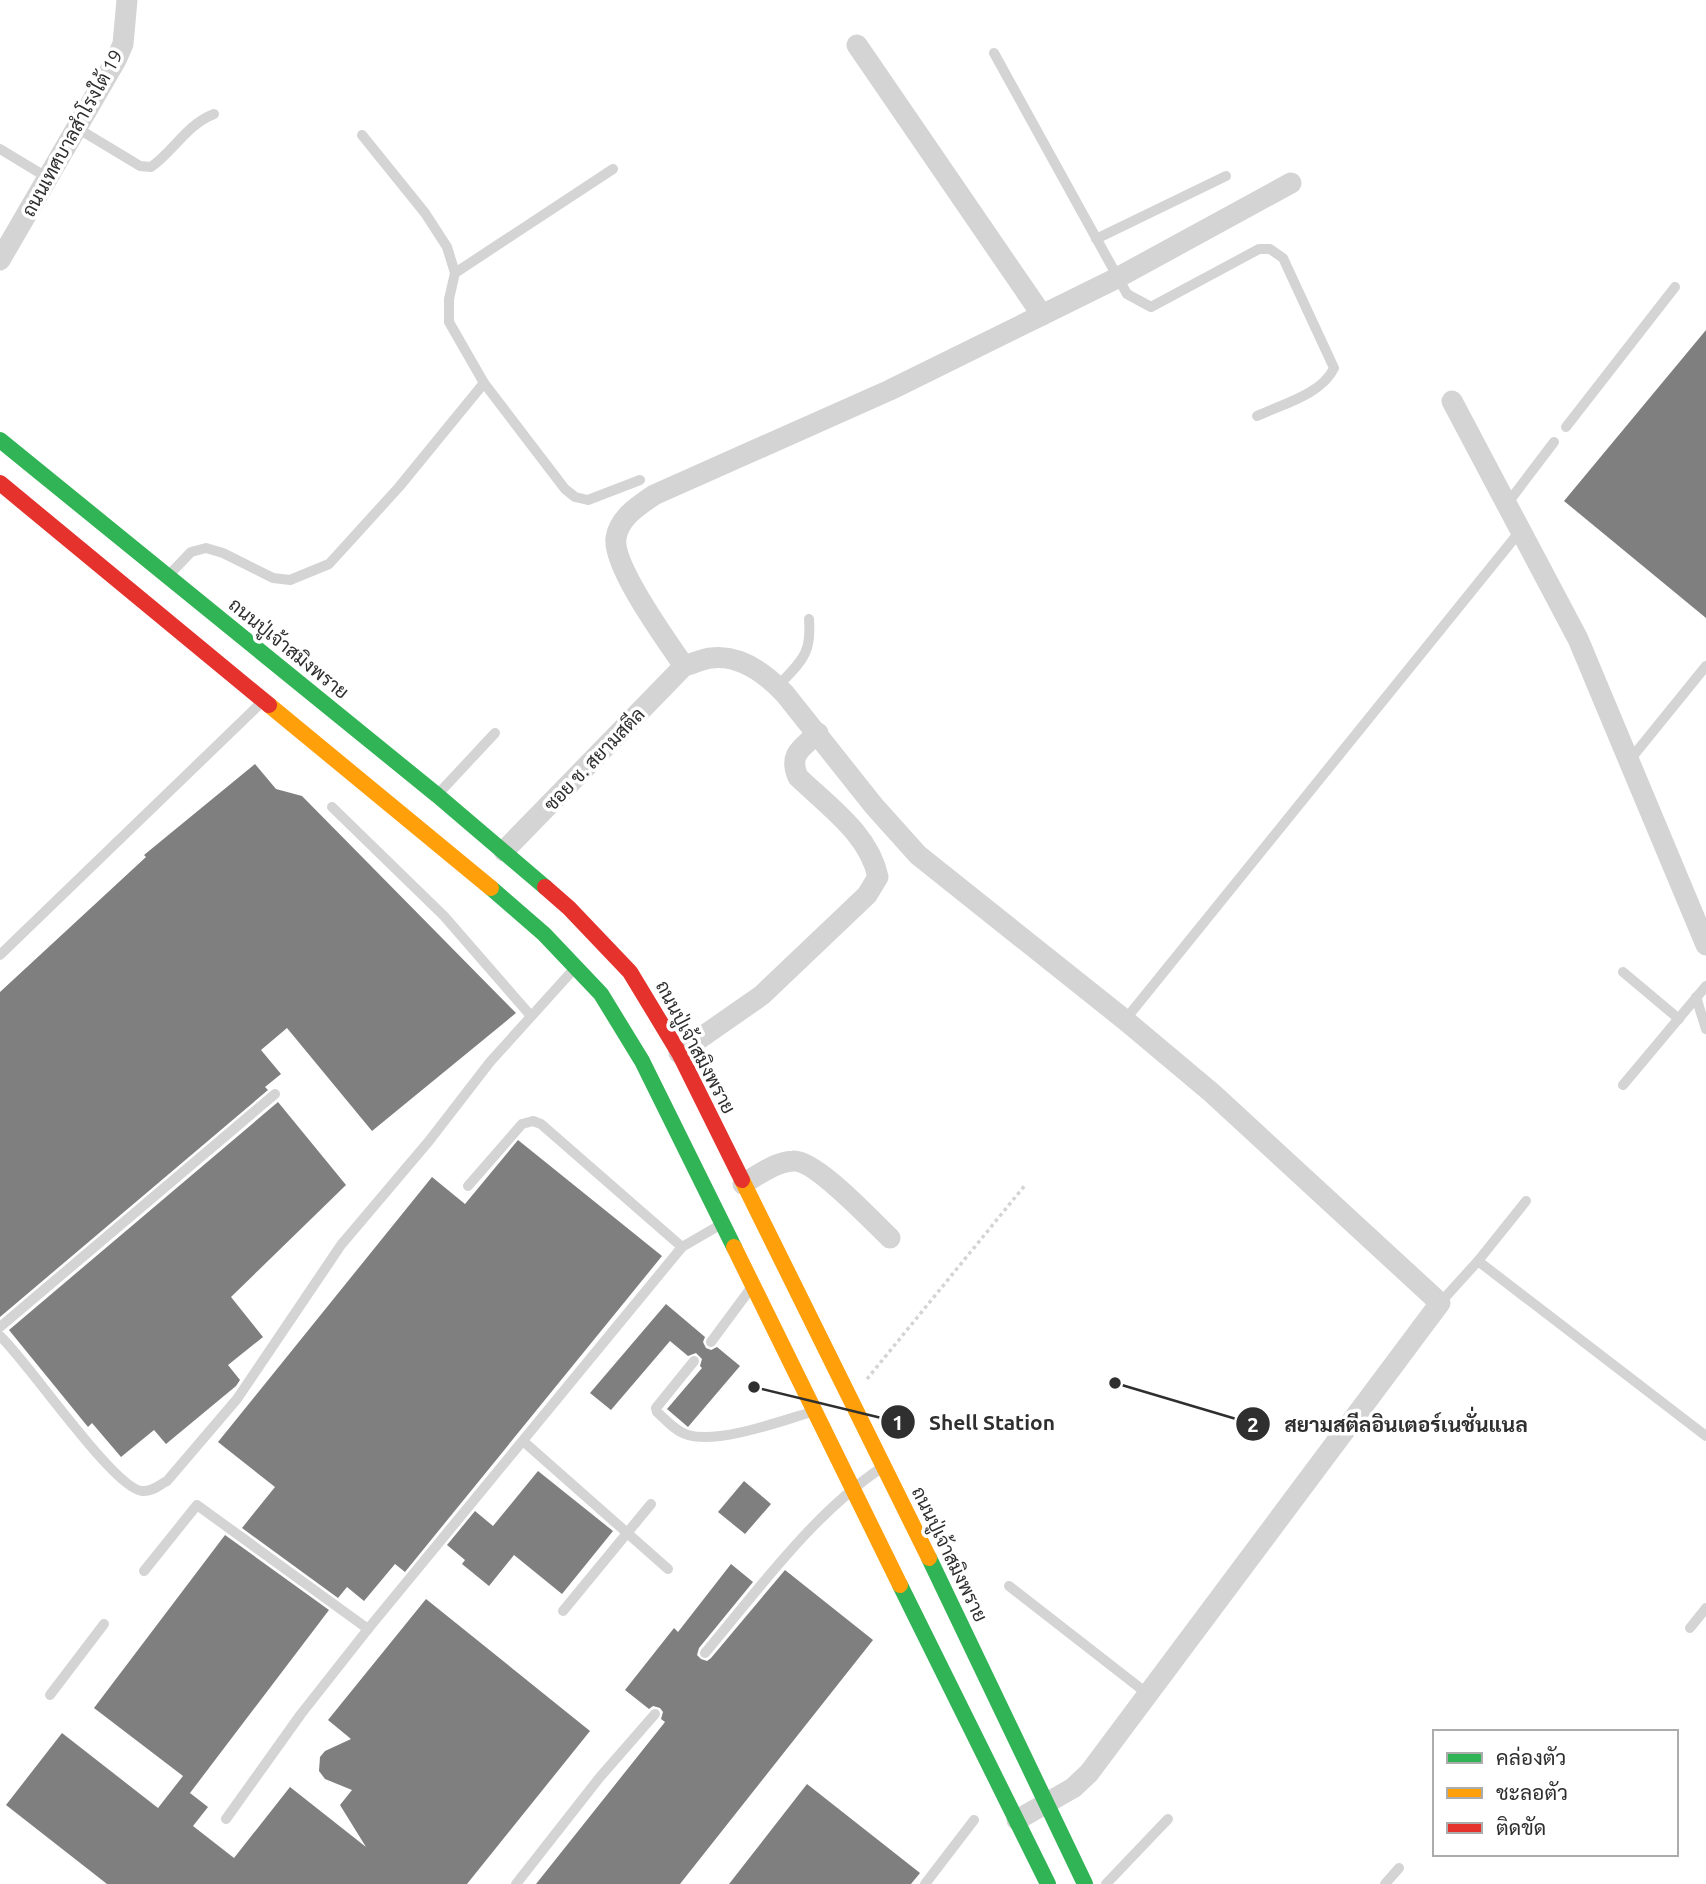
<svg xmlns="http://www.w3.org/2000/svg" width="1706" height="1884" font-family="Ubuntu,Sarabun,sans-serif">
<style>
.building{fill:#7f7f7f}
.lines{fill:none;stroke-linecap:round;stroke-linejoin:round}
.path{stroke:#d4d4d4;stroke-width:3.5;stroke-dasharray:3.5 3.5;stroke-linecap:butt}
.lane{stroke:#d4d4d4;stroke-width:10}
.street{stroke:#d4d4d4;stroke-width:21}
.fast{stroke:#30b455;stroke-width:16}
.slow{stroke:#ff9f0a;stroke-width:16}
.jam{stroke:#e5322d;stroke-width:16}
.labels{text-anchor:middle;stroke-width:7;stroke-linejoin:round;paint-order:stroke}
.street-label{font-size:19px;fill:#2f2f2f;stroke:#fff}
.leader{fill:none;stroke:#2f2f2f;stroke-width:2.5}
.callout-dot{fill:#2f2f2f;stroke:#fff;stroke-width:2.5}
.mark-label{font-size:21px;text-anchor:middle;font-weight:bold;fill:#fff}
.callout-label{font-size:21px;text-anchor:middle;font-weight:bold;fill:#2f2f2f;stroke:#fff;stroke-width:7;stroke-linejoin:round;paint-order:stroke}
</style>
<rect width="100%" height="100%" fill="#fff"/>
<!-- building -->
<g class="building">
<path d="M 1706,330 L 1706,618 L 1564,501 Z"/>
<path d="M 255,764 L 276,789 L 302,796 L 516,1013 L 372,1131 L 287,1028 L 261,1050 L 281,1074 L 265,1087 L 268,1090 L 0,1317 L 0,992 L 146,857 L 144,855 Z"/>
<path d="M 278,1102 L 346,1185 L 231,1297 L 263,1337 L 228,1365 L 240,1380 L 236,1386 L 166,1444 L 154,1430 L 121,1457 L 92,1423 L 88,1427 L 9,1330 Z"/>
<path d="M 518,1140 L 662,1256 L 405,1572 L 395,1564 L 364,1601 L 347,1587 L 338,1598 L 242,1528 L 275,1487 L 218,1442 L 432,1177 L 465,1204 Z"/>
<path d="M 666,1304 L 705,1337 L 703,1342 L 706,1348 L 711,1350 L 717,1347 L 740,1366 L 688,1427 L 667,1409 L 702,1368 L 700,1366 L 702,1359 L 696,1353 L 688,1356 L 670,1341 L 611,1410 L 590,1393 Z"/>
<path d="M 538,1471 L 613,1531 L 562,1594 L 514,1555 L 489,1586 L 462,1564 L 465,1560 L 447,1545 L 475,1511 L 493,1526 Z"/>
<path d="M 744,1481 L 771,1504 L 745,1534 L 718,1512 Z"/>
<path d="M 225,1535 L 329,1610 L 190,1793 L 208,1807 L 193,1826 L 234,1858 L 290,1787 L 366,1847 L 340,1805 L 352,1790 L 325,1779 L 319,1771 L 320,1757 L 325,1751 L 351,1739 L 328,1720 L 426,1599 L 590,1731 L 467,1884 L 107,1884 L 6,1805 L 62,1733 L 158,1808 L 183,1776 L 94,1708 Z"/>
<path d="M 731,1564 L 753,1582 L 699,1648 L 697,1655 L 701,1659 L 707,1661 L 711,1658 L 785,1570 L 873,1640 L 680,1884 L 536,1884 L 665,1722 L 661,1719 L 663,1712 L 660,1708 L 653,1706 L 649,1709 L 625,1690 L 674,1628 L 678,1632 Z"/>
<path d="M 807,1784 L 920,1873 L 911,1884 L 729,1884 Z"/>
</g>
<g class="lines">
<!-- path -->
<path class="path" d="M 867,1379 L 1026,1184"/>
<!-- lane -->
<g class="lane">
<path d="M 994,53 L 1127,294 L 1151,307 L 1259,249 L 1270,249 L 1283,258 L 1334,368 C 1322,394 1283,404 1257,416"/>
<path d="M 77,128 L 140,166 L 151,167 C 174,151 186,125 214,114"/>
<path d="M 362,135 L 425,213 L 447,247 L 455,273 L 449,299 L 449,322 L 484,383 L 565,489 L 575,497 L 588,500 L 640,480"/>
<path d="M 0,149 L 48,178"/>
<path d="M 1096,239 L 1226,176"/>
<path d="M 455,273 L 613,169"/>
<path d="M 1566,427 L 1675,287"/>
<path d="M 1507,504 L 1554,442"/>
<path d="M 169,575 L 191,552 L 206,548 L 223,553 L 273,578 L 290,580 L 329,564 L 399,487 L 484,383"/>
<path d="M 778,686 C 801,661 812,655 809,619"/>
<path d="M 1629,761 L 1706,666"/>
<path d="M 439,793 L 495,733"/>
<path d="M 332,807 L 444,916 L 531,1016"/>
<path d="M 0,955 L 262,702"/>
<path d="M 1623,972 L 1679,1019"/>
<path d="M 1696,997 L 1706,1029"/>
<path d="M 1125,1020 L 1521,530"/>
<path d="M 1623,1085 L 1706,986"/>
<path d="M 468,1186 L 522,1124 L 533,1121 L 541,1124 L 682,1247"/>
<path d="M 1526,1201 L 1478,1261 L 1706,1436"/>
<path d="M 1440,1303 L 1478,1261"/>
<path d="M 0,1327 L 275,1094"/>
<path d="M 0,1336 C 28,1362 114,1489 142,1491 C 152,1492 159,1485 167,1481 L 237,1399 L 341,1245 L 429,1141 L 490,1062 L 574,969"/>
<path d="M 711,1342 L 751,1288"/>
<path d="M 694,1361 L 656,1408 L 657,1412 C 666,1420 676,1432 688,1435 C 720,1444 780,1421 812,1412"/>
<path d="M 523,1441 L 668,1569"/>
<path d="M 144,1571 L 197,1505 L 368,1629"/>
<path d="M 1009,1586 L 1149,1695"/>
<path d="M 563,1611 L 651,1504"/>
<path d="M 1690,1628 L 1706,1608"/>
<path d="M 705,1653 C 758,1590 812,1515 881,1468"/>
<path d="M 50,1695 L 104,1624"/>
<path d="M 226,1819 L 301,1714 L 368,1629 L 682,1247 L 720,1225"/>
<path d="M 516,1884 L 600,1777 L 655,1714"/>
<path d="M 925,1884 L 974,1820"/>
<path d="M 1106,1884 L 1168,1819"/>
<path d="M 1385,1884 L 1399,1868"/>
</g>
<!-- street -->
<g class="street">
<path d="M 857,45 L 1042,315"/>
<path d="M 0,260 L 116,60 L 123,44 L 127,0"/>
<path d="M 1452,401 L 1578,639 L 1706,945"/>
<path d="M 684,666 C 667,641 612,566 616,538 C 619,518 638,506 654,495 L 890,390 L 1042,315 L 1117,278 L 1291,183"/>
<path d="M 504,851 L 684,666 C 692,664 702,659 711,658 C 740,654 766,674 785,694 L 874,806 L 918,855 L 1125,1020 L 1212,1093 L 1440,1303 L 1089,1773 L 1073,1788 L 1017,1820"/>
<path d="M 679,1053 L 762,995 L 867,895 L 878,877 C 869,834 828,806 798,777 C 788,754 802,748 818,733"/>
<path d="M 743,1184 C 758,1175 775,1162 793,1161 C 815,1159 872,1221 890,1238"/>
</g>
<!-- fast -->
<g class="fast">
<path d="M 0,440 L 437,795 L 545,887"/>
<path d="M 491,888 L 544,934 L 601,994 L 642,1061 L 734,1247"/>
<path d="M 929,1558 L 1085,1884"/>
<path d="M 900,1585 L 1048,1884"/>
</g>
<!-- slow -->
<g class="slow">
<path d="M 269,705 L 491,888"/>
<path d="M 742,1180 L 929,1558"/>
<path d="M 734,1247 L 900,1585"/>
</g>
<!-- jam -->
<g class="jam">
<path d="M 0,483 L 269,705"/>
<path d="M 545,887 L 569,908 L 630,972 L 679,1053 L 742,1180"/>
</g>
</g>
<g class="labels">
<!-- street labels -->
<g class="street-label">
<text transform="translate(72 133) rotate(-61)" y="7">ถนนเทศบาลสำโรงใต้ 19</text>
<text transform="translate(289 648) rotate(39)" y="7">ถนนปู่เจ้าสมิงพราย</text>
<text transform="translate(594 759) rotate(-46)" y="7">ซอย ช. สยามสตีล</text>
<text transform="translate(696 1047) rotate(62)" y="7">ถนนปู่เจ้าสมิงพราย</text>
<text transform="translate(950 1554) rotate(64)" y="7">ถนนปู่เจ้าสมิงพราย</text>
</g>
</g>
<!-- callouts -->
<path class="leader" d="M754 1387L898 1422M1115 1383L1253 1424"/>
<g class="callout-dot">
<circle cx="754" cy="1387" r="7"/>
<circle cx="1115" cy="1383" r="7"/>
<circle cx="898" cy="1422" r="18"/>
<circle cx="1253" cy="1424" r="18"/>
</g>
<g class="mark-label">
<text x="898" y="1430">1</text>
<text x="1253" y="1432">2</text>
</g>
<g class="callout-label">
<text x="992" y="1430">Shell Station</text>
<text x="1406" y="1432">สยามสตีลอินเตอร์เนชั่นแนล</text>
</g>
<!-- legend -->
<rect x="1433" y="1730" width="245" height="126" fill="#ffffff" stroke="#acacac" stroke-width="2"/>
<rect x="1447" y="1753" width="35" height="10" fill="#30b455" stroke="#acacac" stroke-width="2"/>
<text x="1496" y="1765" font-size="21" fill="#2f2f2f">คล่องตัว</text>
<rect x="1447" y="1788" width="35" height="10" fill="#ff9f0a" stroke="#acacac" stroke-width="2"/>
<text x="1496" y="1800" font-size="21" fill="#2f2f2f">ชะลอตัว</text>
<rect x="1447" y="1823" width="35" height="10" fill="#e5322d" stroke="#acacac" stroke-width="2"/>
<text x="1496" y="1835" font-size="21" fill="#2f2f2f">ติดขัด</text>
</svg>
